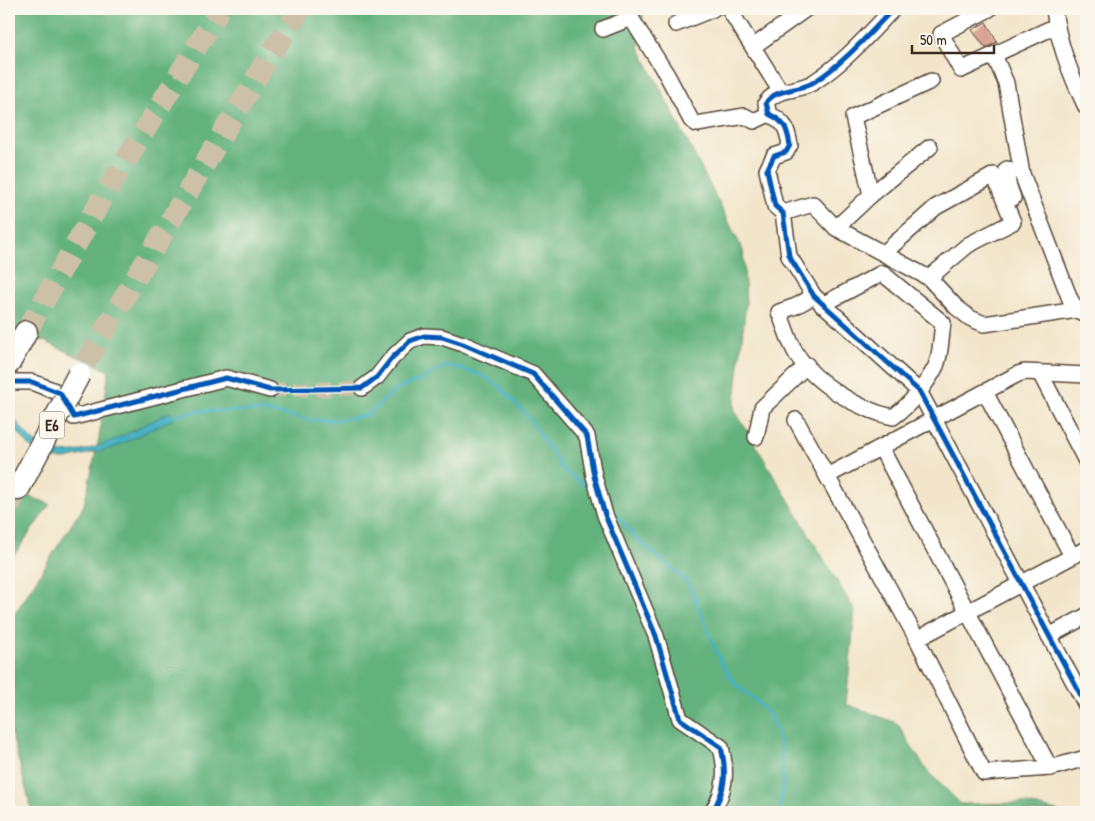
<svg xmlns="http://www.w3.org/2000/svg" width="1095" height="821" font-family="'Patrick Hand',sans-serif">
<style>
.forest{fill:#63b27e;stroke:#4f6e4e}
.water{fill:#45b1c3;stroke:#406e70}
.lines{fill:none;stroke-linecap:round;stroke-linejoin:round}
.stream{stroke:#45b1c3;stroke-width:3}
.building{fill:#d69786}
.minor-tunnel{stroke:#cdc0a8;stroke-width:15;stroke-dasharray:15 8;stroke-linecap:butt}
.highway-tunnel{stroke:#cdc0a8;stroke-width:22;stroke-dasharray:22 11;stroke-linecap:butt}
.minor-casing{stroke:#564638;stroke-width:18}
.highway-casing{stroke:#564638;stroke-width:25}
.minor{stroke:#fff;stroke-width:15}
.highway{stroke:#fff;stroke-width:22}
.highway-bridge-casing{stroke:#564638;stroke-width:25;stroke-linecap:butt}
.highway-bridge{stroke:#fff;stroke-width:22}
.cycleway-casing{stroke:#fbf7ec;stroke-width:8}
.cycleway{stroke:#0057b8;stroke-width:5}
.labels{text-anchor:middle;stroke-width:4;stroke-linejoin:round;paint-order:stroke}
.shield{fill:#fbf7ec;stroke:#75685c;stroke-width:1}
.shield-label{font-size:16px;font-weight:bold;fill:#3b2a1e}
</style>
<rect width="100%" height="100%" fill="#fbf7ec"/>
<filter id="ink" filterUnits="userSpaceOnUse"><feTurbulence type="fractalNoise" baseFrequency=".02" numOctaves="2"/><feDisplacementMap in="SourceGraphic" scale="10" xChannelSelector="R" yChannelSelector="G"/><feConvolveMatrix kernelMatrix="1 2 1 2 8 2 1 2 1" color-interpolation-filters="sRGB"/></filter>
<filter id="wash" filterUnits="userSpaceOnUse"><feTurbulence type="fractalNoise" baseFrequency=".0096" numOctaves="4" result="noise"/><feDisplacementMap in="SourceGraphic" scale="20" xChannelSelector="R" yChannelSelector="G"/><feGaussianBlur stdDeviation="1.12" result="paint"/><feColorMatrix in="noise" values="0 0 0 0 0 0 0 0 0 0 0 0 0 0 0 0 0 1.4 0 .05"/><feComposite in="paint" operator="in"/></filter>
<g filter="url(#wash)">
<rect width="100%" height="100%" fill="#f2e5ca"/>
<!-- forest -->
<g class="forest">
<path d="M 9,9 L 644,9 L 639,47 L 743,250 L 746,303 L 734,409 L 855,611 L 846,704 L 897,723 L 927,771 L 961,804 L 1023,803 L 1061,812 L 32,812 L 9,724 L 9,623 L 84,505 L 99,438 L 109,371 L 9,325 Z"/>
<path d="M 9,489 L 50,504 L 9,562 Z"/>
</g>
<!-- water -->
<path class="water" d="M 9,412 C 18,422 26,436 37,444 C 71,471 138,427 170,412 L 173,419 L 113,448 L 66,459 L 53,459 L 32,449 L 9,422 Z"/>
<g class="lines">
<!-- stream -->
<g class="stream">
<path d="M 168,417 L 197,411 L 263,411 L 310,420 L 338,420 L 367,415 L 398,388 L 420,380 L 445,366 L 455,367 L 481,375 L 499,386 L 531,420 L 563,470 L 593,491"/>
<path d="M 609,506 L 638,540 L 686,581 L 692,591 C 703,616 715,656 731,678 C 741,692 757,699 767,712 C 785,734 785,785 779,812"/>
</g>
</g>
<g id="blocks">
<!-- building -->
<path class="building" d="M 986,22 L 997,42 L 986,48 L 972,30 Z"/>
</g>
</g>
<g filter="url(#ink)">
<use href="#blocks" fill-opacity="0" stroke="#564638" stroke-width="1"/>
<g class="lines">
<!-- minor-tunnel -->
<path class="minor-tunnel" d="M 270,390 L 362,388"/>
<!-- highway-tunnel -->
<g class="highway-tunnel">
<path d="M 26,332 L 100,202 L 220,9"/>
<path d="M 85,363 L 267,60 L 300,9"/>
<path d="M 9,506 L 18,489"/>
</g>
<defs>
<g id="minor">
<path d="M 729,9 L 781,92"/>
<path d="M 893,9 C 868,35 845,62 814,82 C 798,92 775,88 766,103 L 769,114 C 785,122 787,128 790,145 L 786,152 L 774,156 L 767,170 L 775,206 L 783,213 L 789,256 L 814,296 L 919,391 L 1086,705"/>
<path d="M 989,9 L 941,34 L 961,70 L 1056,26"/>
<path d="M 1054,9 C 1058,43 1071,76 1086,107"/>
<path d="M 676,24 L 713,9"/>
<path d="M 603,29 L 631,18 L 667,75 L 691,120 L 697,124 L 745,116 L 754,121 L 769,114"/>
<path d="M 754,46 L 806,9"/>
<path d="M 994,55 L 1006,83 L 1022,174 L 1070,299 L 1077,310 L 1085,314"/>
<path d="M 931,81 L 853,117 L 871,195 L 836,228 L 929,278 L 956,307 L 970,318 L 984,324 L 1077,310"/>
<path d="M 1007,169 L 1008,184 L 1013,198"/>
<path d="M 871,195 L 930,147"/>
<path d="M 783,213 L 813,204 L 836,228"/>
<path d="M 884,253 L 936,207 L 994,175 L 1013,222 L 968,245 L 929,278"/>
<path d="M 814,296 L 796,306 L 779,312 C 785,326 789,343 797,355 C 816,384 859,410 893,417 C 909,406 927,384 936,366 C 941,354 941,336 943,323 L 882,273 L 822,305"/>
<path d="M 1040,373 L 1086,461"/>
<path d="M 9,382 L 32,382 L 60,393 L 74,417 L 226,378 L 270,390"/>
<path d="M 362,388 L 377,377 L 392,358 L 410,341 L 424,336 L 442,337 L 463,344 L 533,374 L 587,436 L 594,476 L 605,515 L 656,636 L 680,719 L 721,747 C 727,772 726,790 712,812"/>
<path d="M 985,392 L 1072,556"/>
<path d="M 796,420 L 917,639 L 984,773 L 1050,768 L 1086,758"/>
<path d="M 756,437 L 762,408 L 807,365"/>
<path d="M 881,448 L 1050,768"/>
<path d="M 827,476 L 1018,374 L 1025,372 L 1086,375"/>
<path d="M 1049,636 L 1086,616"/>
<path d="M 917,639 L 1086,549"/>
</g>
<g id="highway">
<path d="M 9,363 L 26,332"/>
<path d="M 18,489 L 25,476"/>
</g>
</defs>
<!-- minor casing -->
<use href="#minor" class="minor-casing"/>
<!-- highway casing -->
<use href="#highway" class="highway-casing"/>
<!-- minor -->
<use href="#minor" class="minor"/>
<!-- highway -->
<use href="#highway" class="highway"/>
<defs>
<path id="highway-bridge" d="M 25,476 L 79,374"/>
</defs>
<!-- highway-bridge casing -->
<use href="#highway-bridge" class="highway-bridge-casing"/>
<!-- highway-bridge -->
<use href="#highway-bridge" class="highway-bridge"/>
<defs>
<g id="cycleway">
<path d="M 893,9 C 868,35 845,62 814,82 C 798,92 775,88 766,103 L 769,114 C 785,122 787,128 790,145 L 786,152 L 774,156 L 767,170 L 775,206 L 783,213 L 789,256 L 814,296 L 919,391 L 1086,705"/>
<path d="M 9,382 L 32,382 L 60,393 L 74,417 L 226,378 L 270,390 L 362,388 L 377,377 L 392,358 L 410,341 L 424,336 L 442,337 L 463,344 L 533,374 L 587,436 L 594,476 L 605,515 L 656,636 L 680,719 L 721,747 C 727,772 726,790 712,812"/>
</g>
</defs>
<!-- cycleway casing -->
<use href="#cycleway" class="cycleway-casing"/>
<!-- cycleway -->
<use href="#cycleway" class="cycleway"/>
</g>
</g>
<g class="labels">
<!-- shield labels -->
<rect class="shield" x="39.5" y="411.5" width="25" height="27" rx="4"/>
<g class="shield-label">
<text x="52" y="431">E6</text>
</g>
</g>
<!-- margin -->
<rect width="1095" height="821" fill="none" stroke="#fbf7ec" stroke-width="30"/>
<!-- scale -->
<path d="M912 45v8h82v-8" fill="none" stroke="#3b2a1e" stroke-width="2.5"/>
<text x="920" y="45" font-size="15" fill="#3b2a1e" stroke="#fbf7ec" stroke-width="4" paint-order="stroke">50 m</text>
</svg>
